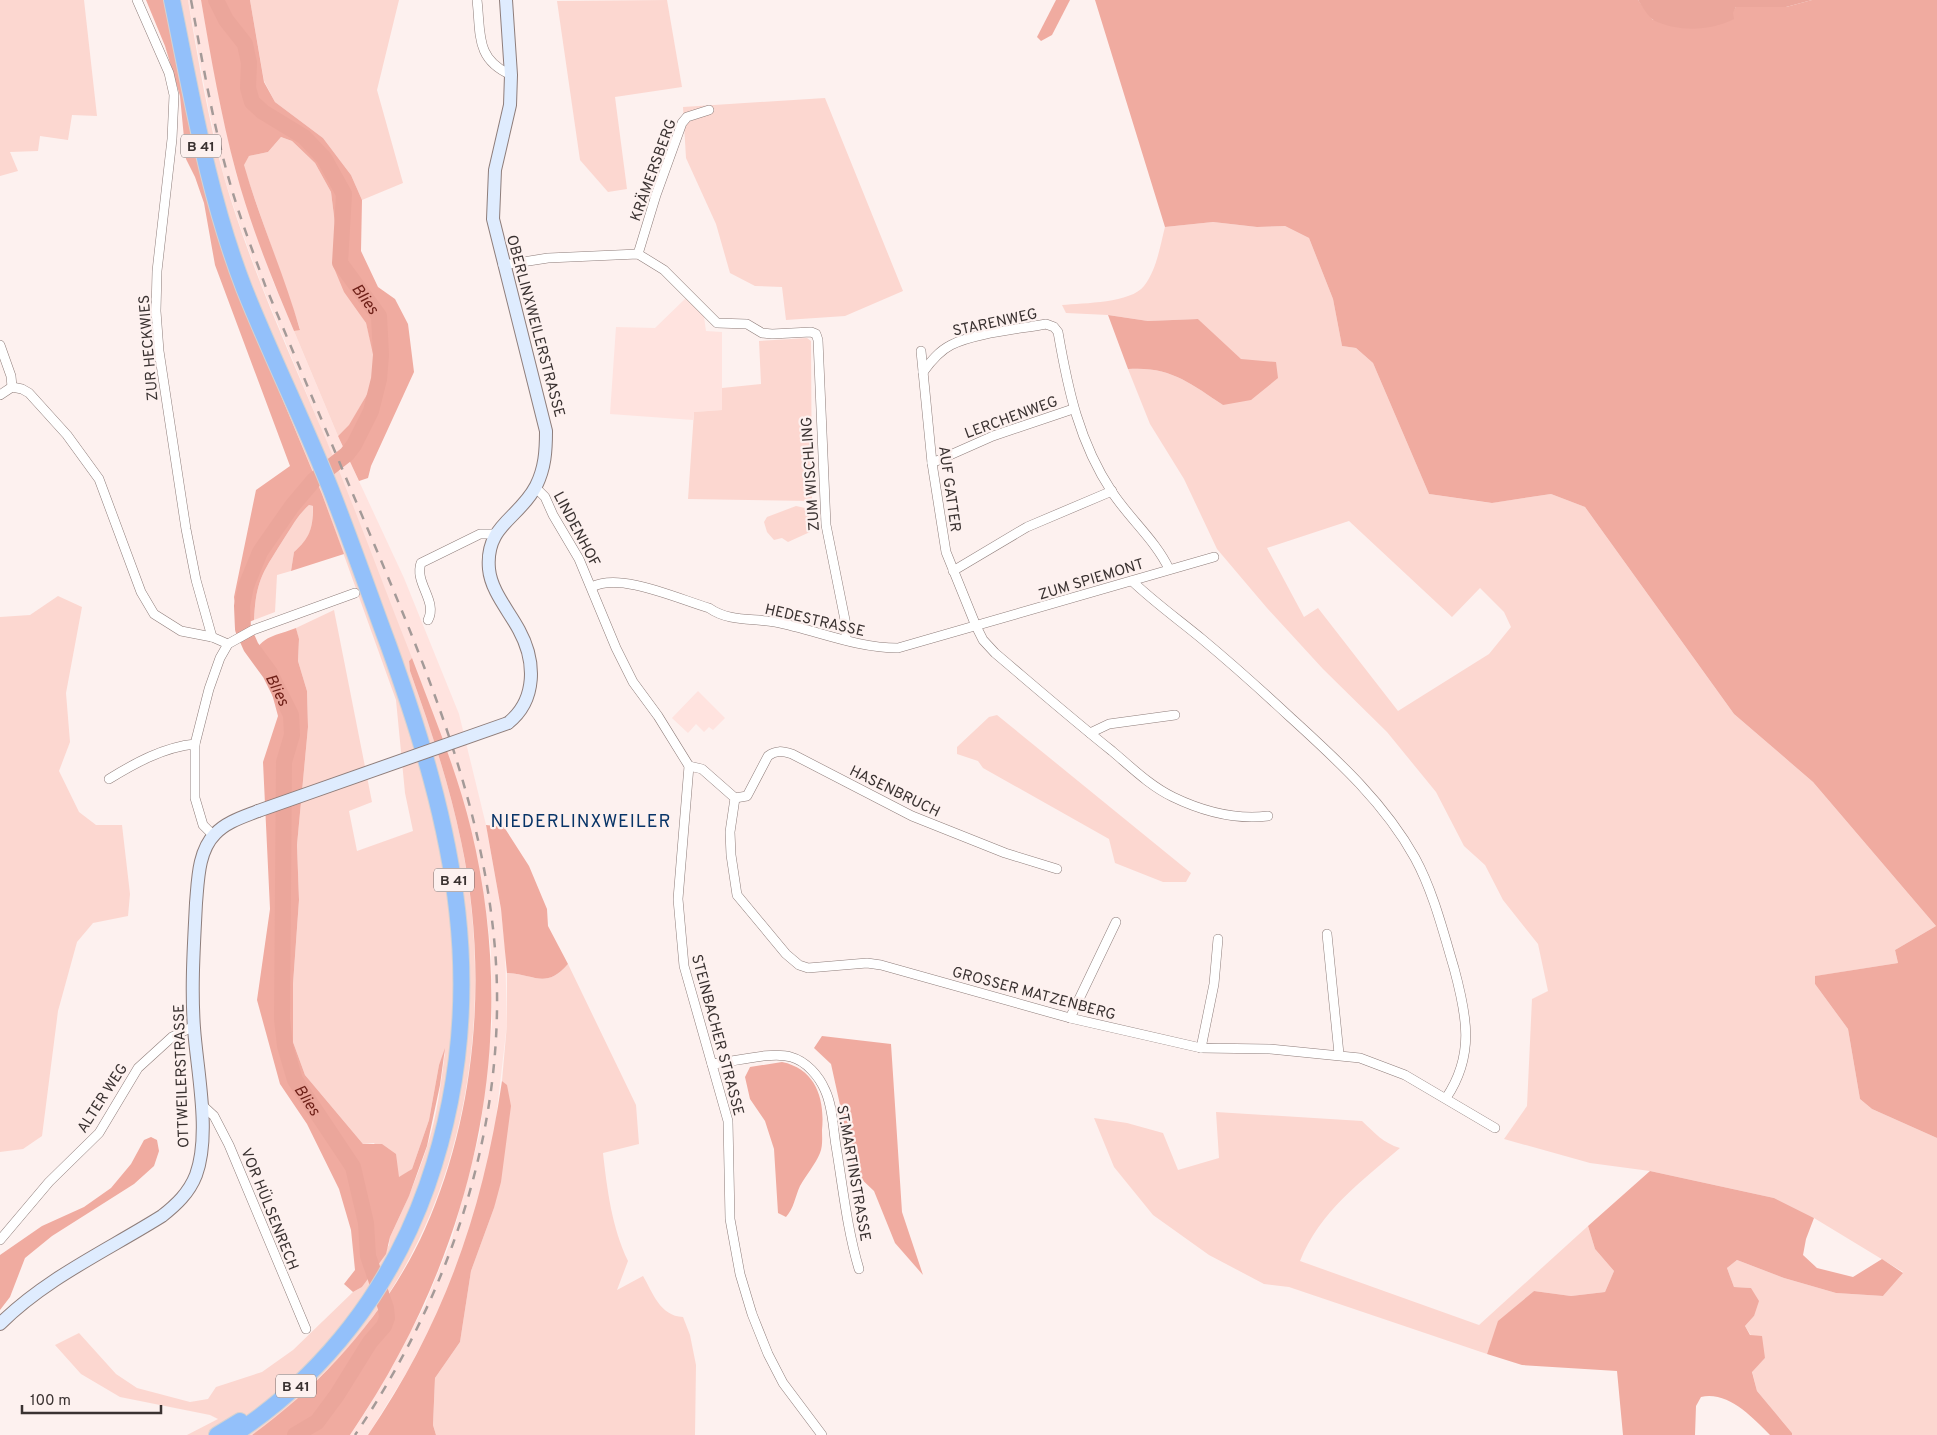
<svg xmlns="http://www.w3.org/2000/svg" width="1937" height="1435" font-family="Overpass,sans-serif">
<style>
.built{fill:#ffe3df}
.green{fill:#fcd7d0;fill-rule:evenodd}
.forest{fill:#f0aba0}
.water{fill:#eba69b}
.lines{fill:none;stroke-linecap:round;stroke-linejoin:round}
.river{stroke:#eba69b;stroke-width:16}
.street-casing{stroke:#8e7d7a;stroke-width:10}
.secondary-casing{stroke:#8e7d7a;stroke-width:14}
.highway-casing{stroke:#d4d2d2;stroke-width:18}
.street{stroke:#fff;stroke-width:9}
.secondary{stroke:#dfecfe;stroke-width:12}
.highway{stroke:#93c0fa;stroke-width:16}
.rail{stroke:#a49a98;stroke-width:2.5;stroke-dasharray:9 9;stroke-linecap:butt}
.secondary-bridge-casing{stroke:#8e7d7a;stroke-width:14;stroke-linecap:butt}
.secondary-bridge{stroke:#dfecfe;stroke-width:12}
.labels{text-anchor:middle;stroke-width:4.5;stroke-linejoin:round;paint-order:stroke}
.shield{fill:#fdf1ef;stroke:#746b6a;stroke-width:1}
.shield-label{font-size:14px;font-weight:bold;fill:#3a3231}
.street-label{font-size:15px;fill:#3a3231;stroke:#fdf1ef}
.water-label{font-size:16px;font-style:italic;fill:#6d1e16;stroke:#fdf1ef}
.quarter-label{font-size:18px;letter-spacing:1px;fill:#083467;stroke:#fdf1ef}
</style>
<rect width="100%" height="100%" fill="#fdf1ef"/>
<!-- built -->
<g class="built">
<path d="M 188,0 L 201,0 L 221,108 L 236,173 L 273,281 L 338,436 L 404,578 L 459,714 L 486,825 L 501,909 L 505,948 L 507,1024 L 494,1135 L 481,1189 L 466,1243 L 438,1313 L 407,1372 L 368,1435 L 350,1435 L 366,1411 L 424,1307 L 452,1238 L 480,1132 L 492,1024 L 491,949 L 486,911 L 471,829 L 430,706 L 328,445 L 262,286 L 240,226 L 224,177 L 209,111 Z"/>
<path d="M 686,298 L 704,317 L 706,331 L 722,332 L 722,410 L 694,412 L 693,420 L 610,414 L 616,327 L 655,328 Z"/>
<path d="M 698,691 L 725,718 L 713,730 L 709,727 L 704,732 L 696,724 L 688,733 L 672,718 Z"/>
</g>
<!-- green -->
<g class="green">
<path d="M 0,0 L 84,0 L 97,116 L 72,115 L 68,140 L 40,136 L 38,151 L 10,152 L 18,171 L 0,176 Z"/>
<path d="M 165,0 L 188,0 C 198,59 208,119 224,177 C 250,267 289,352 325,437 C 356,510 383,585 412,658 L 409,661 L 410,671 C 430,727 449,783 461,841 C 497,1015 466,1215 346,1350 C 332,1366 267,1431 251,1435 C 235,1435 204,1435 187,1435 L 218,1419 L 210,1415 L 120,1397 L 81,1374 L 55,1345 L 79,1333 L 116,1374 L 137,1388 L 190,1402 L 208,1399 L 216,1387 L 262,1372 L 293,1350 L 353,1292 L 362,1287 L 389,1245 L 390,1237 C 404,1208 417,1178 427,1147 C 437,1117 441,1083 445,1052 L 439,1065 L 429,1120 L 412,1169 L 399,1178 L 374,1143 L 363,1144 L 305,1075 L 293,1042 L 293,984 L 299,900 L 297,845 L 308,727 L 307,691 L 298,661 L 299,640 L 296,628 L 334,610 L 372,802 L 349,811 L 357,851 L 413,831 L 405,793 L 396,700 L 322,494 L 237,290 Z"/>
<path d="M 250,0 L 399,0 L 377,90 L 403,183 L 362,200 L 351,175 L 323,138 L 275,102 L 264,81 Z"/>
<path d="M 667,0 L 682,87 L 615,97 L 627,189 L 608,192 L 580,160 L 557,1 Z"/>
<path d="M 825,98 L 903,291 L 845,316 L 786,320 L 782,287 L 755,286 L 730,273 L 716,224 L 686,158 L 683,107 Z"/>
<path d="M 281,137 L 292,141 L 315,163 L 331,192 L 335,224 L 357,308 L 366,323 L 376,363 L 369,391 L 349,426 L 338,436 L 294,331 L 300,329 L 243,165 L 249,156 L 268,152 Z"/>
<path d="M 1213,222 L 1257,227 L 1285,226 L 1309,238 L 1333,299 L 1342,346 L 1356,348 L 1373,363 L 1429,494 L 1491,503 L 1551,494 L 1585,507 L 1734,714 L 1813,782 L 1936,926 L 1895,950 L 1898,963 L 1816,976 L 1815,984 L 1848,1029 L 1860,1099 L 1872,1109 L 1937,1138 L 1937,1435 L 1792,1435 L 1792,1433 L 1757,1391 L 1752,1371 L 1765,1358 L 1745,1326 L 1754,1316 L 1751,1288 L 1734,1287 L 1727,1268 L 1737,1260 L 1784,1278 L 1836,1293 L 1883,1296 L 1903,1272 L 1814,1218 L 1774,1198 L 1650,1171 L 1590,1163 L 1504,1139 L 1527,1106 L 1532,999 L 1548,991 L 1538,944 L 1503,900 L 1485,865 L 1464,846 L 1436,792 L 1387,732 L 1323,669 L 1267,608 L 1217,549 L 1184,479 L 1150,424 L 1128,369 C 1170,366 1190,383 1223,405 L 1241,360 L 1198,319 L 1148,321 L 1108,315 L 1066,313 L 1062,305 C 1084,303 1131,303 1144,286 C 1157,269 1160,246 1165,227 ZM 1349,521 L 1452,617 L 1480,588 L 1504,612 L 1511,627 L 1489,654 L 1398,711 L 1318,608 L 1304,617 L 1267,548 Z"/>
<path d="M 807,338 L 811,341 L 812,501 L 688,499 L 694,412 L 722,410 L 722,388 L 761,384 L 759,341 Z"/>
<path d="M 309,505 L 313,506 C 312,529 312,537 294,552 L 291,571 L 277,575 L 275,612 L 254,620 C 256,578 264,571 285,537 C 293,525 298,515 309,505 Z"/>
<path d="M 796,506 L 805,508 L 813,525 L 810,532 L 788,542 L 782,538 L 774,540 L 767,532 L 764,522 L 767,517 Z"/>
<path d="M 58,596 L 82,607 L 66,693 L 70,742 L 59,771 L 79,812 L 96,825 L 122,825 L 130,894 L 128,916 L 93,923 L 77,942 L 58,1011 L 42,1136 L 23,1149 L 0,1152 L 0,617 L 30,615 Z"/>
<path d="M 997,715 L 1191,873 L 1186,882 L 1163,882 L 1115,863 L 1109,839 L 983,768 L 978,761 L 957,754 L 957,747 L 989,717 Z"/>
<path d="M 568,964 L 636,1105 L 639,1144 L 603,1153 C 607,1189 612,1228 628,1261 L 617,1290 L 643,1276 C 653,1293 660,1316 683,1317 L 690,1335 L 696,1365 L 695,1435 L 436,1435 L 433,1425 L 435,1378 L 460,1342 L 471,1271 L 494,1208 L 507,1086 L 502,1081 L 507,1024 L 507,973 C 535,974 545,990 568,964 Z"/>
<path d="M 1216,1112 L 1362,1121 C 1375,1133 1383,1143 1400,1148 C 1361,1182 1320,1211 1300,1261 L 1479,1325 L 1588,1226 L 1595,1249 L 1614,1271 L 1605,1292 L 1571,1296 L 1534,1291 L 1499,1321 L 1487,1354 L 1289,1287 L 1264,1284 L 1209,1255 L 1153,1215 L 1114,1167 L 1094,1118 L 1127,1123 L 1163,1133 L 1178,1170 L 1219,1158 Z"/>
</g>
<!-- forest -->
<g class="forest">
<path d="M 146,0 L 165,0 L 237,290 L 322,494 L 344,554 L 291,571 L 294,552 C 310,538 313,528 313,506 L 309,505 C 298,515 293,525 285,537 C 264,571 256,578 254,620 L 237,627 L 234,597 L 256,490 L 290,466 L 215,265 L 204,203 L 195,177 L 186,159 L 180,96 L 165,46 Z"/>
<path d="M 201,0 L 250,0 L 264,82 L 275,102 L 323,138 L 351,175 L 362,200 L 361,251 L 378,287 L 395,299 L 408,324 L 414,372 L 371,466 L 368,478 L 359,481 L 338,436 L 349,425 L 369,391 L 375,363 L 366,323 L 344,292 L 334,268 L 335,224 L 331,192 L 315,163 L 292,141 L 281,137 L 268,152 L 249,156 L 244,165 C 260,221 284,274 300,330 L 294,331 C 272,279 251,227 236,172 C 221,116 211,58 201,0 Z"/>
<path d="M 1056,0 L 1070,0 L 1052,35 L 1041,41 L 1037,37 Z"/>
<path d="M 1095,0 L 1638,0 L 1653,20 L 1732,13 L 1736,7 L 1786,7 L 1812,0 L 1937,0 L 1937,1138 L 1872,1109 L 1860,1099 L 1848,1029 L 1815,984 L 1815,976 L 1898,963 L 1895,950 L 1936,926 L 1813,782 L 1734,714 L 1585,507 L 1551,494 L 1492,503 L 1429,494 L 1373,363 L 1356,348 L 1342,346 L 1333,299 L 1309,238 L 1285,226 L 1257,227 L 1213,222 L 1165,227 Z"/>
<path d="M 1108,315 L 1148,321 L 1198,319 L 1241,359 L 1276,362 L 1278,378 L 1251,400 L 1223,405 C 1190,383 1170,366 1128,369 Z"/>
<path d="M 296,628 L 299,639 L 298,661 L 307,691 L 308,727 L 297,845 L 299,900 L 293,984 L 293,1042 L 305,1075 L 363,1144 L 382,1144 L 396,1154 L 399,1177 L 412,1169 L 429,1120 L 439,1065 L 445,1048 L 440,1085 L 427,1146 L 409,1196 L 390,1237 L 386,1254 L 362,1287 L 353,1292 L 344,1284 L 355,1270 L 351,1230 L 339,1189 L 307,1124 L 280,1084 L 257,1000 L 270,909 L 263,762 L 278,716 L 268,679 L 253,659 C 258,636 276,636 296,628 Z"/>
<path d="M 412,658 C 433,714 457,771 471,829 C 523,1044 473,1254 350,1435 L 252,1435 C 323,1384 389,1310 425,1229 C 478,1111 488,967 461,841 C 449,783 430,727 410,671 L 409,661 Z"/>
<path d="M 486,825 L 504,827 L 529,866 L 547,909 L 548,926 L 568,964 C 545,990 535,974 507,973 L 501,909 Z"/>
<path d="M 822,1036 L 891,1044 L 902,1212 L 923,1275 L 895,1243 L 874,1191 L 855,1173 L 831,1064 L 814,1048 Z"/>
<path d="M 782,1062 C 816,1069 825,1099 822,1130 C 822,1137 823,1146 820,1153 C 815,1165 806,1175 800,1186 C 795,1197 794,1208 786,1217 L 778,1213 L 774,1149 L 765,1121 L 750,1099 L 745,1077 L 750,1067 Z"/>
<path d="M 502,1081 L 507,1085 L 511,1106 L 501,1182 L 494,1208 L 471,1271 L 460,1342 L 435,1378 L 433,1425 L 436,1435 L 368,1435 C 443,1325 483,1212 502,1081 Z"/>
<path d="M 151,1137 L 157,1140 L 159,1151 L 154,1166 L 134,1184 L 52,1236 L 25,1258 L 10,1297 L 0,1310 L 0,1255 L 42,1226 L 84,1207 L 111,1188 L 131,1164 L 144,1140 Z"/>
<path d="M 1650,1171 L 1774,1198 L 1814,1218 L 1806,1239 L 1803,1255 L 1817,1268 L 1853,1277 L 1882,1259 L 1903,1273 L 1883,1296 L 1836,1293 L 1784,1278 L 1737,1260 L 1727,1268 L 1734,1287 L 1751,1288 L 1759,1301 L 1754,1316 L 1745,1326 L 1750,1335 L 1762,1336 L 1765,1358 L 1752,1372 L 1757,1391 L 1792,1433 L 1792,1435 L 1770,1435 C 1752,1417 1728,1391 1701,1397 L 1696,1406 L 1695,1435 L 1623,1435 L 1617,1371 L 1522,1365 L 1487,1354 L 1498,1321 L 1534,1291 L 1571,1296 L 1605,1292 L 1614,1271 L 1595,1249 L 1588,1226 Z"/>
</g>
<!-- water -->
<path class="water" d="M 1638,0 L 1812,0 L 1786,7 L 1736,7 L 1733,13 L 1734,19 C 1711,31 1679,32 1655,21 C 1648,17 1642,6 1638,0 Z"/>
<g class="lines">
<!-- river -->
<path class="river" id="s1" d="M 216,0 L 226,20 L 245,44 L 249,63 L 248,88 L 252,102 L 263,112 L 304,137 L 324,158 L 344,194 L 340,263 L 379,316 L 381,355 L 379,379 L 371,411 L 354,445 L 347,454 L 314,480 L 292,506 L 260,552 L 246,586 L 242,606 L 243,629 L 251,647 L 270,673 L 291,715 L 292,735 L 284,762 L 282,1019 L 285,1046 L 295,1080 L 353,1167 L 366,1223 L 368,1256 L 386,1308 L 387,1318 L 384,1326 L 370,1342 L 337,1395 L 317,1422 L 295,1435"/>
<defs>
<g id="street">
<path d="M 137,0 L 169,73 L 174,95 L 172,139 L 157,271 L 156,311 L 159,351 L 186,529 L 196,580 L 212,637"/>
<path d="M 477,0 C 481,34 475,59 511,75"/>
<path d="M 638,254 L 656,195 L 682,123 L 687,117 L 709,110"/>
<path d="M 503,265 L 548,258 L 638,254 L 664,270 L 717,323 L 747,324 L 762,333 L 772,334 L 811,332 L 816,334 L 818,340 L 826,525 L 846,625 L 846,640"/>
<path d="M 0,345 L 11,376 L 12,387"/>
<path d="M 921,351 L 932,463 L 946,552 L 976,626 L 983,640 L 995,653 C 1034,686 1072,719 1112,751 C 1131,767 1150,786 1173,797 C 1202,811 1235,820 1268,816"/>
<path d="M 923,372 C 931,361 939,351 951,345 C 974,333 1020,329 1046,324 L 1054,327 L 1058,332 C 1068,390 1079,442 1112,492 C 1129,518 1156,541 1169,569"/>
<path d="M 0,395 L 12,387 L 22,389 L 29,393 L 67,435 L 99,479 L 141,592 L 154,614 L 181,631 L 212,637 L 228,644"/>
<path d="M 932,463 L 993,436 L 1073,409"/>
<path d="M 535,487 L 545,497 L 553,515 L 579,559 L 616,648 L 633,682 L 658,716 L 689,766 L 678,899 L 684,966 L 728,1121 L 730,1219 L 740,1274 L 752,1314 L 768,1354 L 783,1383 L 822,1435"/>
<path d="M 953,571 L 1027,527 L 1112,491"/>
<path d="M 1132,581 C 1154,602 1179,620 1202,639 C 1232,664 1261,690 1290,717 C 1336,759 1384,802 1415,858 C 1433,891 1443,931 1454,968 C 1467,1016 1475,1055 1446,1098"/>
<path d="M 592,587 C 620,572 678,599 709,608 C 729,622 752,618 775,622 C 816,630 856,648 898,648 L 1214,557"/>
<path d="M 428,620 C 438,601 414,583 421,563 L 480,534 L 495,534"/>
<path d="M 1090,733 L 1109,724 L 1175,715"/>
<path d="M 689,766 L 702,769 L 735,798 L 730,832 L 731,855 L 737,895 L 786,954 L 799,965 L 808,968 L 867,963 L 881,965 L 1070,1018 L 1201,1048 L 1270,1049 L 1360,1058 L 1405,1075 L 1495,1128"/>
<path d="M 109,779 C 135,763 164,747 195,744"/>
<path d="M 735,798 L 747,796 L 768,756 C 776,750 782,751 792,754 L 912,816 L 1005,853 L 1057,869"/>
<path d="M 213,835 L 203,825 L 195,798 L 195,744 L 209,689 L 220,658 L 228,644 L 253,630 L 355,593"/>
<path d="M 1327,934 L 1339,1054"/>
<path d="M 1070,1018 L 1116,922"/>
<path d="M 1201,1048 L 1214,984 L 1218,939"/>
<path d="M 712,1064 C 733,1062 771,1051 791,1057 C 806,1061 819,1076 825,1090 C 833,1107 833,1128 836,1146 C 843,1188 847,1229 859,1269"/>
<path d="M 201,1104 L 214,1116 L 229,1145 L 306,1329"/>
<path d="M 0,1240 L 49,1182 L 99,1133 L 138,1068 L 172,1037 L 194,1026"/>
</g>
<g id="secondary">
<path d="M 506,0 L 511,75 L 510,105 L 495,170 L 493,219 L 546,431 C 546,451 545,468 536,486 C 519,519 485,525 489,569 C 491,591 509,611 519,630 C 536,661 537,700 508,723"/>
<path d="M 0,1324 C 46,1278 108,1250 162,1216 C 176,1205 189,1193 196,1175 C 211,1134 197,1071 194,1028 C 191,987 194,944 196,903 C 198,881 198,851 215,834 C 226,822 243,817 258,811"/>
</g>
<g id="highway">
<path d="M 172,0 C 192,97 208,195 244,288 C 271,356 304,422 331,490 C 351,541 369,593 388,644 C 454,827 494,995 427,1186 C 391,1288 324,1376 233,1435"/>
<path d="M 217,1435 L 240,1421"/>
</g>
</defs>
<!-- street casing -->
<use href="#street" class="street-casing"/>
<!-- secondary casing -->
<use href="#secondary" class="secondary-casing"/>
<!-- highway casing -->
<use href="#highway" class="highway-casing"/>
<!-- street -->
<use href="#street" class="street"/>
<!-- secondary -->
<use href="#secondary" class="secondary"/>
<!-- highway -->
<use href="#highway" class="highway"/>
<!-- rail -->
<path class="rail" d="M 191,0 C 202,59 212,119 228,176 C 238,213 252,249 265,285 C 301,370 336,455 372,539 C 428,672 483,804 495,949 C 509,1122 451,1293 355,1435"/>
<defs>
<path id="secondary-bridge" d="M 258,811 L 508,723"/>
</defs>
<!-- secondary-bridge casing -->
<use href="#secondary-bridge" class="secondary-bridge-casing"/>
<!-- secondary-bridge -->
<use href="#secondary-bridge" class="secondary-bridge"/>
</g>
<g class="labels">
<!-- shield labels -->
<g class="shield">
<rect x="181" y="134.5" width="40" height="23" rx="4"/>
<rect x="434" y="868.5" width="40" height="23" rx="4"/>
<rect x="276" y="1374.5" width="40" height="23" rx="4"/>
</g>
<g class="shield-label">
<text x="201" y="151">B 41</text>
<text x="454" y="885">B 41</text>
<text x="296" y="1391">B 41</text>
</g>
<!-- street labels -->
<g class="street-label">
<text transform="translate(653 170) rotate(-70)" y="5">KRÄMERSBERG</text>
<text transform="translate(995 322) rotate(-12)" y="5">STARENWEG</text>
<text transform="translate(536 326) rotate(75)" y="5">OBERLINXWEILERSTRASSE</text>
<text transform="translate(148 348) rotate(-95)" y="5">ZUR HECKWIES</text>
<text transform="translate(1011 417) rotate(-20)" y="5">LERCHENWEG</text>
<text transform="translate(810 474) rotate(-94)" y="5">ZUM WISCHLING</text>
<text transform="translate(950 489) rotate(82)" y="5">AUF GATTER</text>
<text transform="translate(577 529) rotate(62)" y="5">LINDENHOF</text>
<text transform="translate(1091 579) rotate(-17)" y="5">ZUM SPIEMONT</text>
<text transform="translate(815 620) rotate(13)" y="5">HEDESTRASSE</text>
<text transform="translate(895 791) rotate(26)" y="5">HASENBRUCH</text>
<text transform="translate(1034 993) rotate(15)" y="5">GROSSER MATZENBERG</text>
<text transform="translate(718 1035) rotate(75)" y="5">STEINBACHER STRASSE</text>
<text transform="translate(181 1076) rotate(-92)" y="5">OTTWEILERSTRASSE</text>
<text transform="translate(102 1098) rotate(-57)" y="5">ALTER WEG</text>
<text transform="translate(854 1173) rotate(80)" y="5">ST.MARTINSTRASSE</text>
<text transform="translate(270 1209) rotate(68)" y="5">VOR HÜLSENRECH</text>
</g>
<!-- water labels -->
<g class="water-label">
<text dy="6" stroke="none"><textPath href="#s1" startOffset="358">Blies</textPath></text>
<text dy="6" stroke="none"><textPath href="#s1" startOffset="808">Blies</textPath></text>
<text dy="6" stroke="none"><textPath href="#s1" startOffset="1228">Blies</textPath></text>
</g>
<!-- quarter labels -->
<g class="quarter-label">
<text x="581" y="827">NIEDERLINXWEILER</text>
</g>
</g>
<!-- scale -->
<path d="M22 1405v8h139v-8" fill="none" stroke="#3a3231" stroke-width="2.5"/>
<text x="30" y="1405" font-size="15" fill="#3a3231" stroke="#fdf1ef" stroke-width="4" paint-order="stroke">100 m</text>
</svg>
